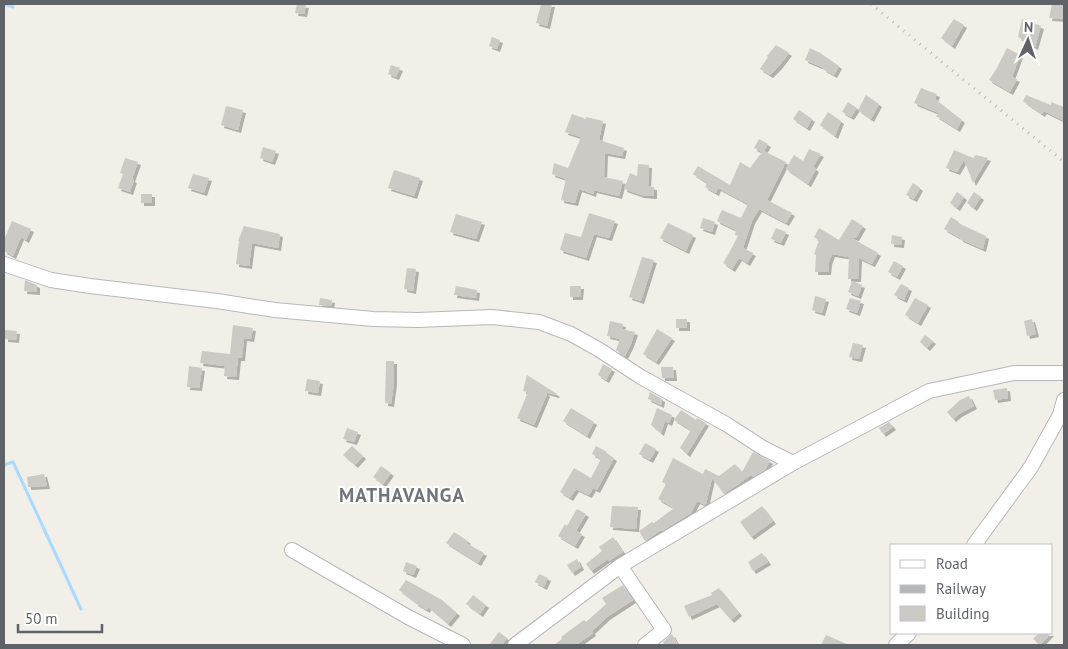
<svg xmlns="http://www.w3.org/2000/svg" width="1068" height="649" font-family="'PT Sans',sans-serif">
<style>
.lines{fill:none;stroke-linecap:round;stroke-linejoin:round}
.stream{stroke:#aadaff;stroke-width:3}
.building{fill:#cccac5;filter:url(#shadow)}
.minor-casing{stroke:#b5b8bc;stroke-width:16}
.minor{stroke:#fff;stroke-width:14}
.rail{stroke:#b6b7b8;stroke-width:3;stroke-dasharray:1 6;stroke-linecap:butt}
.labels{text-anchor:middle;stroke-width:4;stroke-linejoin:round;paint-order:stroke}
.district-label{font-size:19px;font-weight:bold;letter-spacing:1px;fill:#70757a;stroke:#fff}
</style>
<defs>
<filter id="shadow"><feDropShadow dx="3" dy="3" stdDeviation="0" flood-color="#0004"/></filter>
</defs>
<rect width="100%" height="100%" fill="#f1efe8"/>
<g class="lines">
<!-- stream -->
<g class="stream">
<path d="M 4,4 L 13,7"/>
<path d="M 4,465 L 13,462 L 81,609"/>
</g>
</g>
<!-- building -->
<g class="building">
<path d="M 297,4 L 306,5 L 304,14 L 295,13 Z"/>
<path d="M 541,4 L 552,4 L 547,26 L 536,23 Z"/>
<path d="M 1052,4 L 1064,4 L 1064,19 L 1049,18 Z"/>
<path d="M 954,19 L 964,25 L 952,46 L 941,38 Z"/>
<path d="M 1022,19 L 1041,26 L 1035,47 L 1018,37 Z"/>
<path d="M 492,37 L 500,40 L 497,49 L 489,46 Z"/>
<path d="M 776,45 L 789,53 L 779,66 L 770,75 L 760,69 L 768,57 L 767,56 Z"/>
<path d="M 810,48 L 820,53 L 839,66 L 834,75 L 823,69 L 824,68 L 805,60 Z"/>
<path d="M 1007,48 L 1020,55 L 1012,77 L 1017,79 L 1010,92 L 989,80 L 997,68 Z"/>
<path d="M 391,65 L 400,68 L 396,77 L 388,74 Z"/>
<path d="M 921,88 L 937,94 L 935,99 L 962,120 L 957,129 L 936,116 L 939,113 L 914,103 Z"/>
<path d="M 866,95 L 879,104 L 871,119 L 858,110 Z"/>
<path d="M 1026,95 L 1051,105 L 1051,102 L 1064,107 L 1064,121 L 1044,111 L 1042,114 L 1027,104 L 1023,101 Z"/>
<path d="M 848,102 L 857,108 L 851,117 L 842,112 Z"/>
<path d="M 226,106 L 243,110 L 238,130 L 221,125 Z"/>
<path d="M 799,110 L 812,119 L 807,128 L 793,119 Z"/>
<path d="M 828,112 L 841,121 L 835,136 L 820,125 Z"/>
<path d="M 572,114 L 586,119 L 586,117 L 603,121 L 599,140 L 624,148 L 622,156 L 605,153 L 604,177 L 623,181 L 619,196 L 594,190 L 593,194 L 579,189 L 575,203 L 561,200 L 566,179 L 552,174 L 554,163 L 568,168 L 581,137 L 565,132 Z"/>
<path d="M 759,139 L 768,144 L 764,151 L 786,162 L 767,200 L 792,213 L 786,223 L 759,209 L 752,221 L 743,248 L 753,253 L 747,263 L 739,258 L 732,269 L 723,263 L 729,253 L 738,236 L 735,235 L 736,230 L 717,221 L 722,210 L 741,218 L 748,204 L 718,188 L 716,193 L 705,187 L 707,183 L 693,174 L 698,166 L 730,185 L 740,162 L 750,168 L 762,152 L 754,148 Z"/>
<path d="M 263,147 L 276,151 L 272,162 L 260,158 Z"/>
<path d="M 809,149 L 821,154 L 813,167 L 816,169 L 808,184 L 786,169 L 794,155 L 803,161 Z"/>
<path d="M 954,150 L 973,158 L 976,155 L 988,158 L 973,183 L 964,160 L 957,172 L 946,168 Z"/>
<path d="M 125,158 L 138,162 L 132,179 L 134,180 L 130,192 L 118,188 L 123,174 L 120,173 Z"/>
<path d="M 638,164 L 649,165 L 648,186 L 654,187 L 654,196 L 641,195 L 624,189 L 630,173 L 637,176 Z"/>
<path d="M 394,170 L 420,178 L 414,196 L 388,188 Z"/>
<path d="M 193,174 L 209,178 L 204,193 L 188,188 Z"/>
<path d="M 913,183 L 920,188 L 914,199 L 906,195 Z"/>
<path d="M 957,192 L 964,197 L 957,208 L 950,203 Z"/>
<path d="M 974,192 L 981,197 L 974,208 L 967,203 Z"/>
<rect x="141" y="194" width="11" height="9"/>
<path d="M 589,213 L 615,221 L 609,238 L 594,234 L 586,258 L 560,250 L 565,233 L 581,237 Z"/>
<path d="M 456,214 L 482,222 L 476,239 L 450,232 Z"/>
<path d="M 951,217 L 959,222 L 958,223 L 986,236 L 983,249 L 960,239 L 960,238 L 944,229 Z"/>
<path d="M 703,218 L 715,222 L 712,232 L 700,228 Z"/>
<path d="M 852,219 L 863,226 L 856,238 L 850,237 L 878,253 L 872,264 L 859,258 L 858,279 L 848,279 L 849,257 L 832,254 L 829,262 L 828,272 L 815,272 L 816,255 L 814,254 L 819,240 L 814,237 L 819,228 L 839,240 Z"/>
<path d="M 12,221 L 31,229 L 26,240 L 21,237 L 13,256 L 4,251 L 4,240 Z"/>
<path d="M 668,223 L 693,235 L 686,251 L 660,238 Z"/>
<path d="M 244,226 L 280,234 L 278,248 L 252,243 L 249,266 L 236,264 L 239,241 L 238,241 Z"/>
<path d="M 776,228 L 786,232 L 781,243 L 771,239 Z"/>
<path d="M 892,235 L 902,237 L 901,245 L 891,244 Z"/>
<path d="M 642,257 L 654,260 L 641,301 L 629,297 Z"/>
<path d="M 894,261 L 903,266 L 897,277 L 888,272 Z"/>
<path d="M 407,268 L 416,269 L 413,291 L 404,289 Z"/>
<path d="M 25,280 L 37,285 L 37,292 L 24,291 Z"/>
<path d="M 852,281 L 862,285 L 858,296 L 848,292 Z"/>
<path d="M 901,284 L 909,288 L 904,300 L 894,295 Z"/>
<path d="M 456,286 L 477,290 L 476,298 L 454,295 Z"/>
<path d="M 570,286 L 581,286 L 580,297 L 570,297 Z"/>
<path d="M 815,296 L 826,299 L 822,313 L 812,310 Z"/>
<path d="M 320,298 L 332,300 L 331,306 L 319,305 Z"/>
<path d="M 850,298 L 861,301 L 857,313 L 846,309 Z"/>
<path d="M 915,298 L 928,305 L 918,323 L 905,315 Z"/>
<rect x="676" y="319" width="11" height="9"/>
<path d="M 1032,319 L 1036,334 L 1027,336 L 1024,321 Z"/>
<path d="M 610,321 L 623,324 L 622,329 L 635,332 L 631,344 L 625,356 L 616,350 L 620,339 L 607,336 Z"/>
<path d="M 233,325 L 253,328 L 251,339 L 244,338 L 242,358 L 238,358 L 236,377 L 224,376 L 225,366 L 200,363 L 202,351 L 230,354 Z"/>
<path d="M 657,329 L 672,338 L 656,362 L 643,354 Z"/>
<path d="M 5,330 L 17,331 L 16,340 L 5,339 Z"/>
<path d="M 925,335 L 933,341 L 927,348 L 920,342 Z"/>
<path d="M 853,343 L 863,345 L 859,359 L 849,357 Z"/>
<path d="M 386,361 L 394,361 L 394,382 L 391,404 L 385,403 Z"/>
<path d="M 603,364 L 612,369 L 606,380 L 598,375 Z"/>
<path d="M 189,366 L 202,368 L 199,388 L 187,387 Z"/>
<path d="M 661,367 L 673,367 L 674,378 L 662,378 Z"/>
<path d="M 527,375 L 557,394 L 556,395 L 545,392 L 547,394 L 534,425 L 517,418 L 528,392 L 523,391 Z"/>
<path d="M 307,379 L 320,381 L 318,393 L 305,391 Z"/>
<path d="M 1007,388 L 1008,398 L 995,400 L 993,390 Z"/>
<path d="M 650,392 L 662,399 L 661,405 L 648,399 Z"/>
<path d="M 969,396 L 974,406 L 959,414 L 953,419 L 947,412 L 960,400 Z"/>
<path d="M 571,408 L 594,422 L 587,436 L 563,421 Z"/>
<path d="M 657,408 L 672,415 L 669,423 L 665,421 L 661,433 L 651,425 Z"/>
<path d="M 681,410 L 696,420 L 697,418 L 706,423 L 687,454 L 680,448 L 691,430 L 674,420 Z"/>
<path d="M 889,422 L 893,427 L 883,434 L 879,428 Z"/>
<path d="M 347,428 L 358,432 L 354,442 L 343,439 Z"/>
<path d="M 645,443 L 656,449 L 650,460 L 639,454 Z"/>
<path d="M 352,446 L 363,456 L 355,465 L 343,455 Z"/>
<path d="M 596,446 L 607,452 L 606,453 L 614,458 L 597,490 L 593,488 L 589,495 L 576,489 L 570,498 L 560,492 L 574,468 L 591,478 L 601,459 L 592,454 Z"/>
<path d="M 753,452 L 770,461 L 765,470 L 753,477 L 751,475 L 724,494 L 712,478 L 706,504 L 705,505 L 697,501 L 691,513 L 662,531 L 661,530 L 645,541 L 639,531 L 652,522 L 654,523 L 674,508 L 658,499 L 666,484 L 662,482 L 673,458 L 703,474 L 705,469 L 719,476 L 735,464 L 742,472 Z"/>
<path d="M 381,466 L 391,473 L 383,484 L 373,477 Z"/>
<path d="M 44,474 L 47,486 L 28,487 L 27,477 Z"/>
<path d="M 612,506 L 638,507 L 636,529 L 610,527 Z"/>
<path d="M 762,506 L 773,521 L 751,537 L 740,522 Z"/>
<path d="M 577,509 L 586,514 L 576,531 L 582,534 L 575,546 L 558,536 L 565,524 L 567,526 Z"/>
<path d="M 454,532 L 468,541 L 466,543 L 484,553 L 478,563 L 446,543 Z"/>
<path d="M 613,537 L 623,552 L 609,561 L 608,559 L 591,571 L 586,564 L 602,551 L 599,547 Z"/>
<path d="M 762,553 L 768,562 L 753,571 L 748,562 Z"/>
<path d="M 577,559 L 581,567 L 572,573 L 567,565 Z"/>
<path d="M 406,562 L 417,566 L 413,575 L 403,571 Z"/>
<path d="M 539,574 L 548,578 L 544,587 L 535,582 Z"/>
<path d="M 406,580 L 442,600 L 457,613 L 448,624 L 428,607 L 427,610 L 415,603 L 415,602 L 399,590 Z"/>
<path d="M 623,585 L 633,600 L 607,617 L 592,631 L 593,633 L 576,645 L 554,645 L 562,639 L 561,637 L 584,620 L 586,622 L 606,604 L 602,598 Z"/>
<path d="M 719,588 L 739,613 L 731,620 L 717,604 L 689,617 L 684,606 L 712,595 L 711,593 Z"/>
<path d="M 473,595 L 486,605 L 480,614 L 466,604 Z"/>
<path d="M 499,632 L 507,638 L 502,645 L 489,645 Z"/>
<path d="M 1039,633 L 1051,633 L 1040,645 L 1033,639 Z"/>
<path d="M 672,634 L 678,645 L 665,645 L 663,642 Z"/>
<path d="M 826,635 L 849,645 L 821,645 Z"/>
</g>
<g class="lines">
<defs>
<g id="minor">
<path d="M 4,264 L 51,280 L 90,286 L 217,301 L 275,310 L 373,319 L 418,320 L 492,317 L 539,322 L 571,334 L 598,349 L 641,377 L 726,424 L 763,448 L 793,463"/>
<path d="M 974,545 L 1031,467 L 1060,415 L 1064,400"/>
<path d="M 292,550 L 408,617 L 463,645"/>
<path d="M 620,566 L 664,630 L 645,645"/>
<path d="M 515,645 L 620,566 L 793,463 L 929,391 L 1014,373 L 1064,373"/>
<path d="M 896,645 L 909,633"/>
</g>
</defs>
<!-- minor casing -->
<use href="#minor" class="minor-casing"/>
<!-- minor -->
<use href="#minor" class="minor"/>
<!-- rail -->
<path class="rail" d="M 871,4 L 1064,162"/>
</g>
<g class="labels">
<!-- district labels -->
<g class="district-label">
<text x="402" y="502">MATHAVANGA</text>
</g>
</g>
<!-- border -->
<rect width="1068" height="649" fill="none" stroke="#5f6368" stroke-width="10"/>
<!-- legend -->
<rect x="890" y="544" width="162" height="90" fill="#ffffff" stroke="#bfc1c3"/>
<rect x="900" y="560" width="25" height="8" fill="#ffffff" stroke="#bfc1c3"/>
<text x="936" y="569" font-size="15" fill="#5f6368">Road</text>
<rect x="900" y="585" width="25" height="8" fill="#b6b7b8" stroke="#bfc1c3"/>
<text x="936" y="594" font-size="15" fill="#5f6368">Railway</text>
<rect x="900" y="606" width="25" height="15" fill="#cccac5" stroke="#bfc1c3"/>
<text x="936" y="619" font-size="15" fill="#5f6368">Building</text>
<!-- north arrow -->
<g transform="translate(1028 40) rotate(3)" stroke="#ffffff" stroke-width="4" paint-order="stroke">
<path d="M0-4L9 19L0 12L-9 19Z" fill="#5f6368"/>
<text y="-8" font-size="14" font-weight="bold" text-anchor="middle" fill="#5f6368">N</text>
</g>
<!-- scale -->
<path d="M18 624v8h84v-8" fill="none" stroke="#5f6368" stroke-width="2.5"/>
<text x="25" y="624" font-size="15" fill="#5f6368" stroke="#ffffff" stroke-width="4" paint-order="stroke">50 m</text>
</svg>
